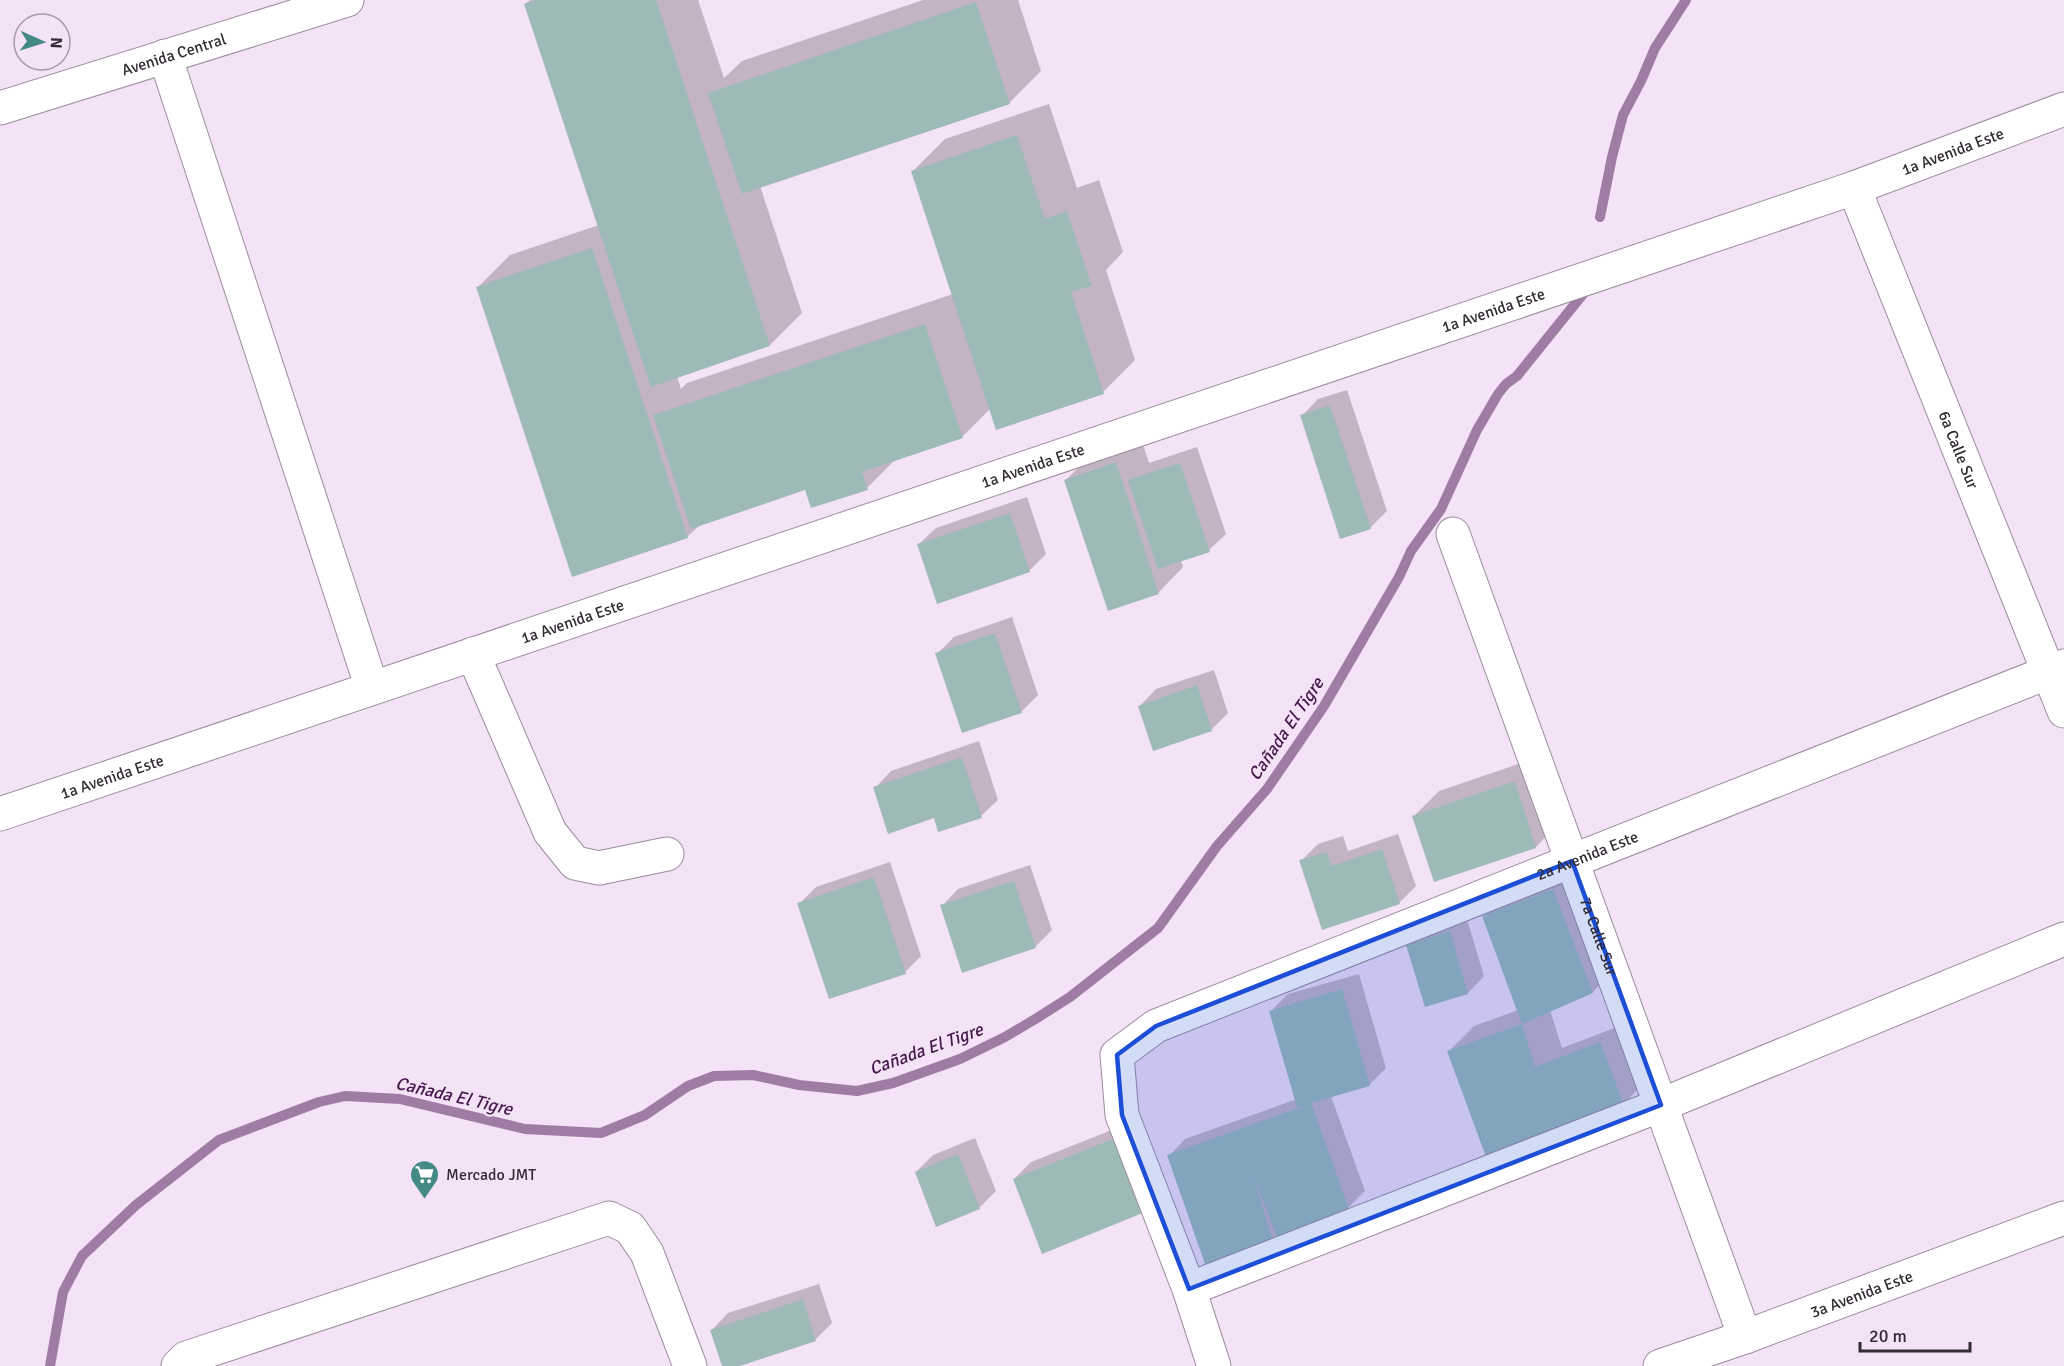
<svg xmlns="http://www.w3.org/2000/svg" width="2064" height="1366" font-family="Signika,sans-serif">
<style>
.shadow{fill:#0003}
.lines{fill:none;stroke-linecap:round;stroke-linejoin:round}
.stream{stroke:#9f7ca4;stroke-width:10}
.building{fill:#9dbab7}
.minor-casing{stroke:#9c8c9e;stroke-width:35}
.minor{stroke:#fff;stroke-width:33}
.marked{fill:#1d4ed8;fill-opacity:0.2;stroke:#1d4ed8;stroke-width:4.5;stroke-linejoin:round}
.labels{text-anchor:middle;stroke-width:4.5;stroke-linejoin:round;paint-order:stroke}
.street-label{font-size:16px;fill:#322b33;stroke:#f4e2f6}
.poi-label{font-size:16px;fill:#322b33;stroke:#f4e2f6;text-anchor:start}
.water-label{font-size:18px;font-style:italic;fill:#45194b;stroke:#f4e2f6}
</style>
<rect width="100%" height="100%" fill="#f4e2f6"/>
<!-- shadow -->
<g class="shadow">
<path d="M 530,0 L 698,0 L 724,78 L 742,61 L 923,0 L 1018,0 L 1041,71 L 1009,103 L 760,186 L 802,313 L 770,345 L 677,376 L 681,389 L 687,383 L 953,294 L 913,171 L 945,139 L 1049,104 L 1077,188 L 1099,180 L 1123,252 L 1106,270 L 1135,360 L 1103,392 L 991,408 L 962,437 L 896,459 L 867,488 L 806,488 L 701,524 L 687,537 L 478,287 L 510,255 L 599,225 L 525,4 Z"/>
<path d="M 1347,390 L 1387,511 L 1370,528 L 1302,416 L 1318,399 Z"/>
<path d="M 1141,438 L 1149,463 L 1197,447 L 1226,534 L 1209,550 L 1181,560 L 1183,567 L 1159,592 L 1109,609 L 1066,480 L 1091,455 Z"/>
<path d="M 1027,497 L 1046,554 L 1029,571 L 919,544 L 936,528 Z"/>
<path d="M 1012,617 L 1038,695 L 1021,712 L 937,654 L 954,637 Z"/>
<path d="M 1214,670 L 1228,713 L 1211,730 L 1140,706 L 1156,689 Z"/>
<path d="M 979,741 L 998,800 L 981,816 L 935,816 L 875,788 L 891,771 Z"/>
<path d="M 1539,757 L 1560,822 L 1536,847 L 1435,880 L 1414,816 L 1439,791 Z"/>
<path d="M 1398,834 L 1416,886 L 1399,903 L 1301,861 L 1318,844 L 1343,836 L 1348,851 Z"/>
<path d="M 890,862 L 921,956 L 905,972 L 799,904 L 816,887 Z"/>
<path d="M 1030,865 L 1052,930 L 1035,947 L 942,906 L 958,889 Z"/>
<path d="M 1578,865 L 1617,967 L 1593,992 L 1550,1010 L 1562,1048 L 1617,1027 L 1640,1087 L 1624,1104 L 1449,1051 L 1474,1026 L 1518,1010 L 1484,917 L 1509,892 Z"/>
<path d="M 1466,916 L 1484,976 L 1468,993 L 1407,945 L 1424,928 Z"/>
<path d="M 1359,974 L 1386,1068 L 1370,1084 L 1331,1096 L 1365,1191 L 1348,1208 L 1273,1242 L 1169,1156 L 1185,1139 L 1297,1099 L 1271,1011 L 1288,994 Z"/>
<path d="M 1132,1122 L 1043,1252 L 1014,1179 L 1031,1162 Z"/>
<path d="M 975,1138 L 996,1191 L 979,1208 L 916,1172 L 933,1155 Z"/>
<path d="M 819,1284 L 832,1323 L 815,1340 L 735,1366 L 723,1366 L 712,1330 L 728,1313 Z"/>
</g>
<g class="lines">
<!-- stream -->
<g class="stream">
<path d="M 1600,217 L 1612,157 L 1623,115 L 1641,81 L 1655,48 L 1686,0"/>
<path d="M 50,1366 L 63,1292 L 82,1256 L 136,1205 L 219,1140 L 319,1102 L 345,1096 L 400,1099 L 525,1129 L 601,1133 L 645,1115 L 688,1086 L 714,1076 L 753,1075 L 799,1085 L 857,1091 L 893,1083 L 960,1059 L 1005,1037 L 1037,1018 L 1070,997 L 1158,928 L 1217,846 L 1267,789 L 1324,706 L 1399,577 L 1411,551 L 1441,509 L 1477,430 L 1498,394 L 1506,384 L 1517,376 L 1587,289"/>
</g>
</g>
<!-- building -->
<g class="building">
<path d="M 535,0 L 656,0 L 770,346 L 651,387 L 524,4 Z"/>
<path d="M 976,2 L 1010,104 L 742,194 L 708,93 Z"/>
<path d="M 1017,135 L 1045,219 L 1067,211 L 1092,286 L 1071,292 L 1104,394 L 996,430 L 911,171 Z"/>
<path d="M 592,248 L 688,538 L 572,577 L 476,287 Z"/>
<path d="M 925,324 L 963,438 L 862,472 L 868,490 L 811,508 L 805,490 L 691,529 L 653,415 Z"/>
<path d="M 1330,405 L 1371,529 L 1340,539 L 1300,415 Z"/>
<path d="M 1116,462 L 1159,594 L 1108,611 L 1064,480 Z"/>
<path d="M 1180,463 L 1210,552 L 1158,569 L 1128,480 Z"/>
<path d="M 1010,513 L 1030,572 L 937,604 L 917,544 Z"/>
<path d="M 995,633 L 1022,713 L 962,733 L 935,653 Z"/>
<path d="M 1197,685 L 1212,731 L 1153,751 L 1138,706 Z"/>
<path d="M 962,757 L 982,818 L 938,832 L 934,818 L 888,834 L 873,787 Z"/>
<path d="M 1515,781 L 1536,848 L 1434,882 L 1412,816 Z"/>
<path d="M 1382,849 L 1400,904 L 1322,930 L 1299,860 L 1327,852 L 1331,866 Z"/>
<path d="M 874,877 L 906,974 L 829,999 L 797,903 Z"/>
<path d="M 1014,881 L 1036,948 L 962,973 L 940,905 Z"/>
<path d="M 1553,889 L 1593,993 L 1522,1024 L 1482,916 Z"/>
<path d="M 1450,931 L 1468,994 L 1425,1007 L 1406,945 Z"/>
<path d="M 1342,989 L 1370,1086 L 1311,1103 L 1349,1209 L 1277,1237 L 1253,1175 L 1274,1244 L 1206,1267 L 1167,1155 L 1304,1106 L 1297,1107 L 1269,1011 Z"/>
<path d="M 1522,1024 L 1535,1067 L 1600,1042 L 1624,1105 L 1486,1157 L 1447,1051 Z"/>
<path d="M 1115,1138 L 1145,1212 L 1042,1254 L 1013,1179 Z"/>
<path d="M 958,1154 L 980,1209 L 936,1227 L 915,1172 Z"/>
<path d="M 803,1299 L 816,1341 L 740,1366 L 722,1366 L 710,1330 Z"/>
</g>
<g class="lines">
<defs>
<g id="minor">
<path d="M 165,56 L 372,688"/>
<path id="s1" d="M 0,108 L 347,0"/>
<path id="s2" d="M 1854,188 L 2064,711"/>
<path id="s3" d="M 1453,534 L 1745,1337"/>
<path d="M 473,654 L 550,832 L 575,863 L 599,868 L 667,854"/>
<path id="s4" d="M 0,814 L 1854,188 L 2064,109"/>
<path d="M 1189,1289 L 1661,1105 L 2064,939"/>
<path d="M 178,1366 L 186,1358 L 609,1218 L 630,1228 L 647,1253 L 690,1366"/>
<path id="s5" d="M 1214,1366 L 1189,1289 L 1122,1115 L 1117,1055 L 1156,1026 L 2064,666"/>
<path id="s6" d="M 1660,1366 L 1745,1337 L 2064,1218"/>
</g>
</defs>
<!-- minor casing -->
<use href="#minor" class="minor-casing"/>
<!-- minor -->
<use href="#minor" class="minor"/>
</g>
<!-- marked area -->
<path class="marked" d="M 1572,861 L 1661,1105 L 1189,1289 L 1122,1115 L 1117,1055 L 1156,1026 Z"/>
<!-- icons -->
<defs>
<symbol id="supermarket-pin" viewBox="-11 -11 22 30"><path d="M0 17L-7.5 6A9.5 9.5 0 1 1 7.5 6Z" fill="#448a84" stroke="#f4e2f6"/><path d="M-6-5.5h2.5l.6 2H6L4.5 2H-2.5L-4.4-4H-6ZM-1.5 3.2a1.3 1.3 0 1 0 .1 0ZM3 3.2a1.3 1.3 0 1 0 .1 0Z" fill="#fff"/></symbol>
</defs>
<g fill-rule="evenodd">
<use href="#supermarket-pin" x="408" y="1158" width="33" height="45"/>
</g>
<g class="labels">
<!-- street labels -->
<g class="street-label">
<text dy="6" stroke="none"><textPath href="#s1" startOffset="182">Avenida Central</textPath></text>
<text dy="6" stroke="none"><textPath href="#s4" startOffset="2062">1a Avenida Este</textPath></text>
<text dy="6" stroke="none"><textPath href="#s4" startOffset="1576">1a Avenida Este</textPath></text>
<text dy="6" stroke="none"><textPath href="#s2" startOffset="282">6a Calle Sur</textPath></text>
<text dy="6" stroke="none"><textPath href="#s4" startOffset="1090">1a Avenida Este</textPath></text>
<text dy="6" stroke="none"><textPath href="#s4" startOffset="604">1a Avenida Este</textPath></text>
<text dy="6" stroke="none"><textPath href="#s4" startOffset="118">1a Avenida Este</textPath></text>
<text dy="6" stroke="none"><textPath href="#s5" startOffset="840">2a Avenida Este</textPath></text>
<text dy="6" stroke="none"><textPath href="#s3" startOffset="428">7a Calle Sur</textPath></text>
<text dy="6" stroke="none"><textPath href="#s6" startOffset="214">3a Avenida Este</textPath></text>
</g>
<!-- poi labels -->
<g class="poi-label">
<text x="446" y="1180">Mercado JMT</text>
</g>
<!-- water labels -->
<g class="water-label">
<text transform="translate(1286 729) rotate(-56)" y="6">Cañada El Tigre</text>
<text transform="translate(926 1049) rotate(-20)" y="6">Cañada El Tigre</text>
<text transform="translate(454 1096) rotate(13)" y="6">Cañada El Tigre</text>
</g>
</g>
<!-- north arrow -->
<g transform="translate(42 42) rotate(93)"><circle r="28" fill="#f4e2f6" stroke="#a699a8" stroke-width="1.5"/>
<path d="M0-4.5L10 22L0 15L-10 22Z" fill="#448a84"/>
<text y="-9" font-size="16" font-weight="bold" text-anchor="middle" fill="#322b33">N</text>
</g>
<!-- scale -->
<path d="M1860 1342v9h110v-9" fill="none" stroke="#322b33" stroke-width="3"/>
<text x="1869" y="1342" font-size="18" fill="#322b33" stroke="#f4e2f6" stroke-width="4.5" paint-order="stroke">20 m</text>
</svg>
